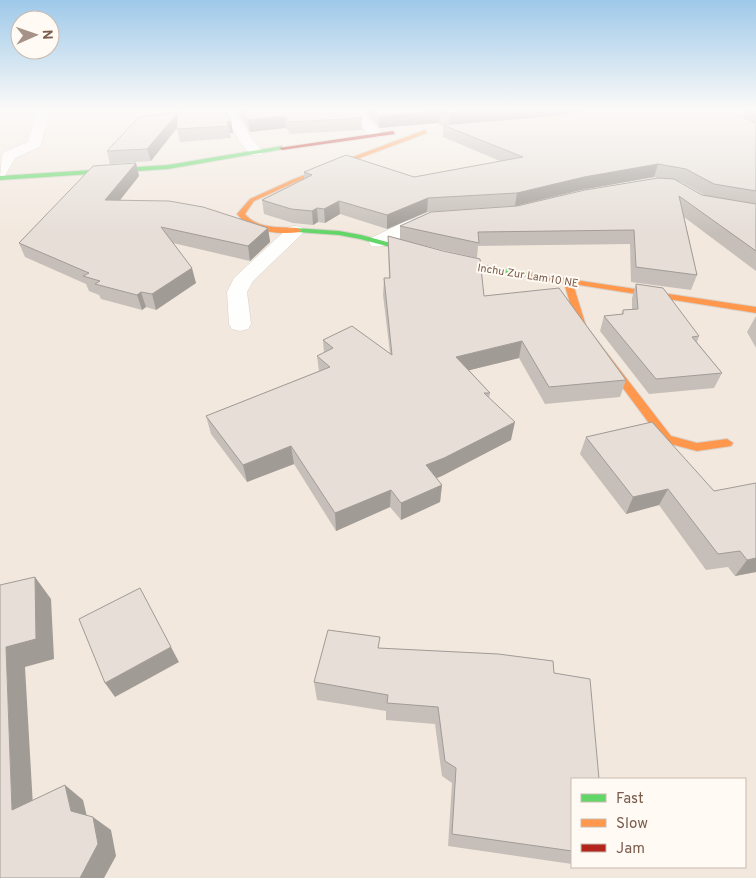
<svg xmlns="http://www.w3.org/2000/svg" width="756" height="878" font-family="Overpass,sans-serif">
<style>
.residential{fill:#f2e8de;fill-rule:evenodd}
.lines{fill:none;stroke-linecap:round;stroke-linejoin:round}
.street-casing{stroke:#d7d1cb;stroke-width:1}
.fast-casing{stroke:#d9d2cb;stroke-width:2}
.slow-casing{stroke:#d9d2cb;stroke-width:2}
.jam-casing{stroke:#d9d2cb;stroke-width:2}
.street{fill:#fefefd;fill-rule:evenodd}
.fast{fill:#63d668;fill-rule:evenodd}
.slow{fill:#ff974d;fill-rule:evenodd}
.jam{fill:#b3261e;fill-rule:evenodd}
.wall{fill:#c6bfb9;fill-rule:evenodd}
.shaded-wall{fill:#a19b96}
.building{fill:#e6ded7;stroke:#a19b96}
.labels{text-anchor:middle;stroke-width:4;stroke-linejoin:round;paint-order:stroke}
.far-street-label{font-size:11px;fill:#7a5c4d;stroke:#fffaf3}
</style>
<rect width="100%" height="100%" fill="#f9f5f0"/>
<!-- residential -->
<path class="residential" d="M 0,110 L 756,110 L 756,878 L 0,878 ZM 572,779 L 745,779 L 745,867 L 572,867 Z"/>
<g class="lines">
<defs>
<g id="street">
<path d="M 38,110 L 50,110 L 41,144 L 39,147 L 15,158 L 5,176 L 0,178 L 2,155 L 4,152 L 28,142 Z"/>
<path d="M 223,110 L 235,110 L 252,139 L 263,152 L 261,155 L 251,155 L 239,141 Z"/>
<path d="M 350,110 L 362,110 L 382,134 L 380,137 L 370,137 Z"/>
<path d="M 434,214 L 440,215 L 443,219 L 440,223 C 433,224 427,225 420,228 C 405,233 388,250 371,246 L 369,242 L 371,238 L 406,221 Z"/>
<path d="M 295,226 L 301,227 L 304,231 L 301,235 L 253,281 L 247,292 L 251,324 L 248,329 L 240,331 L 232,329 L 229,324 L 227,292 L 234,278 L 289,227 Z"/>
</g>
<g id="fast">
<path d="M 282,146 L 284,149 L 168,169 L 0,180 L 0,176 L 168,165 Z"/>
<path d="M 294,228 L 339,231 L 361,235 L 458,261 L 531,273 L 535,275 L 531,277 L 458,265 L 360,239 L 339,235 L 297,232 L 293,230 Z"/>
</g>
<g id="slow">
<path d="M 425,130 L 427,133 L 298,181 L 254,201 L 245,214 C 257,229 279,227 297,228 L 301,230 L 300,232 C 279,235 251,232 237,214 L 250,199 L 294,179 Z"/>
<path d="M 528,273 L 756,307 L 756,313 L 573,284 L 586,326 L 671,436 L 697,443 L 727,439 L 733,443 L 731,446 L 697,451 L 663,442 L 577,326 L 564,283 L 528,277 Z"/>
</g>
<path id="jam" d="M 393,131 L 395,134 L 282,150 L 279,148 Z"/>
</defs>
<!-- street casing -->
<use href="#street" class="street-casing"/>
<!-- fast casing -->
<use href="#fast" class="fast-casing"/>
<!-- slow casing -->
<use href="#slow" class="slow-casing"/>
<!-- jam casing -->
<use href="#jam" class="jam-casing"/>
<!-- street -->
<use href="#street" class="street"/>
<!-- fast -->
<use href="#fast" class="fast"/>
<!-- slow -->
<use href="#slow" class="slow"/>
<!-- jam -->
<use href="#jam" class="jam"/>
</g>
<!-- wall -->
<g class="wall">
<path d="M 237,110 L 356,110 L 362,118 L 362,130 L 290,134 L 286,128 L 250,132 Z"/>
<path d="M 364,110 L 583,110 L 557,115 L 745,117 L 741,110 L 756,110 L 756,271 L 684,217 L 697,275 L 691,290 L 631,282 L 630,244 L 478,246 L 477,258 L 421,245 L 484,296 L 626,380 L 620,397 L 545,404 L 519,358 L 469,370 L 490,393 L 489,398 L 511,440 L 436,478 L 442,485 L 440,502 L 401,520 L 390,507 L 336,531 L 294,464 L 247,482 L 211,434 L 206,416 L 319,371 L 317,356 L 324,353 L 323,340 L 390,353 L 383,295 L 384,278 L 389,278 L 388,236 L 400,239 L 400,226 L 517,206 L 657,178 L 654,177 L 581,190 L 515,206 L 427,212 L 387,229 L 340,214 L 325,223 L 318,222 L 313,225 L 293,223 L 264,214 L 262,200 L 304,179 L 304,172 L 414,177 L 500,161 L 443,137 L 443,125 L 439,126 L 439,123 L 379,128 ZM 678,182 L 681,182 L 706,196 L 702,195 Z"/>
<path d="M 177,113 L 231,121 L 233,133 L 230,133 L 231,138 L 180,142 L 177,128 L 151,161 L 110,164 L 107,151 Z"/>
<path d="M 136,163 L 139,176 L 120,200 L 268,228 L 270,242 L 250,261 L 173,243 L 196,283 L 156,310 L 146,307 L 142,310 L 101,299 L 99,295 L 89,291 L 86,284 L 25,257 L 19,243 Z"/>
<path d="M 636,284 L 699,336 L 697,342 L 722,373 L 714,388 L 649,394 L 600,331 L 604,316 L 621,315 L 623,310 L 632,309 L 632,298 Z"/>
<path d="M 756,316 L 756,348 L 747,332 Z"/>
<path d="M 652,422 L 756,572 L 735,576 L 728,567 L 706,570 L 659,505 L 626,514 L 580,454 L 586,437 Z"/>
<path d="M 380,648 L 554,673 L 572,779 L 572,864 L 448,846 L 452,783 L 442,776 L 435,724 L 386,720 L 386,711 L 317,700 L 314,682 Z"/>
</g>
<!-- shaded-wall -->
<g class="shaded-wall">
<path d="M 492,110 L 583,110 L 557,115 L 449,125 L 450,113 Z"/>
<path d="M 446,111 L 440,114 L 439,123 L 379,128 L 379,116 Z"/>
<path d="M 177,114 L 179,125 L 151,161 L 147,149 Z"/>
<path d="M 285,116 L 286,128 L 250,132 L 248,120 Z"/>
<path d="M 231,121 L 233,133 L 230,133 L 229,126 L 227,122 Z"/>
<path d="M 136,163 L 139,176 L 109,214 L 105,200 Z"/>
<path d="M 658,164 L 654,177 L 581,190 L 515,206 L 517,193 L 584,177 Z"/>
<path d="M 428,198 L 427,212 L 387,229 L 387,215 Z"/>
<path d="M 339,201 L 340,214 L 325,223 L 324,209 Z"/>
<path d="M 317,208 L 318,222 L 313,225 L 312,211 Z"/>
<path d="M 268,228 L 270,242 L 250,261 L 248,246 Z"/>
<path d="M 192,268 L 196,283 L 156,310 L 152,294 Z"/>
<path d="M 141,292 L 146,307 L 142,310 L 137,295 Z"/>
<path d="M 522,341 L 519,358 L 454,374 L 456,357 Z"/>
<path d="M 515,422 L 511,440 L 442,476 L 424,483 L 426,465 Z"/>
<path d="M 291,446 L 294,464 L 247,482 L 243,465 Z"/>
<path d="M 442,485 L 440,502 L 401,520 L 401,503 Z"/>
<path d="M 668,489 L 659,505 L 626,514 L 633,497 Z"/>
<path d="M 391,490 L 390,507 L 336,531 L 335,513 Z"/>
<path d="M 756,558 L 756,572 L 735,576 L 747,560 Z"/>
<path d="M 35,577 L 51,599 L 54,659 L 25,667 L 34,824 L 12,810 L 6,647 Z"/>
<path d="M 171,647 L 179,662 L 115,697 L 105,683 Z"/>
<path d="M 65,785 L 83,800 L 89,825 L 71,811 Z"/>
<path d="M 93,817 L 111,830 L 116,856 L 104,878 L 80,878 Z"/>
</g>
<!-- building -->
<g class="building">
<path d="M 176,110 L 225,110 L 231,121 L 227,122 L 229,126 L 177,129 L 177,114 L 147,149 L 107,151 L 139,117 L 177,113 Z"/>
<path d="M 242,110 L 356,110 L 362,118 L 289,122 L 285,116 L 248,120 Z"/>
<path d="M 374,110 L 492,110 L 450,113 L 440,114 L 446,111 L 379,116 Z"/>
<path d="M 585,110 L 729,110 L 756,123 L 756,191 L 714,184 L 686,169 L 658,164 L 584,177 L 517,193 L 428,198 L 387,215 L 339,201 L 324,209 L 317,208 L 312,211 L 291,209 L 262,200 L 312,175 L 304,172 L 346,155 L 414,177 L 523,157 L 443,125 L 560,115 Z"/>
<path d="M 751,110 L 756,110 L 756,120 Z"/>
<path d="M 136,163 L 105,200 L 169,201 L 203,207 L 268,228 L 248,246 L 161,227 L 192,268 L 152,294 L 141,292 L 137,295 L 95,284 L 100,281 L 83,276 L 89,273 L 19,243 L 93,166 Z"/>
<path d="M 658,178 L 674,179 L 702,195 L 756,204 L 756,251 L 679,196 L 697,275 L 636,267 L 634,230 L 478,232 L 479,243 L 400,226 L 431,212 L 517,206 L 585,190 Z"/>
<path d="M 388,236 L 443,251 L 480,259 L 484,296 L 559,288 L 626,380 L 549,387 L 522,341 L 456,357 L 490,393 L 484,393 L 515,422 L 444,458 L 426,465 L 442,485 L 401,503 L 391,490 L 335,513 L 291,446 L 243,465 L 206,416 L 330,367 L 317,356 L 333,348 L 323,340 L 352,326 L 392,355 L 384,278 L 390,278 Z"/>
<path d="M 636,284 L 663,288 L 699,336 L 692,337 L 722,373 L 656,379 L 604,316 L 623,314 L 623,310 L 638,309 Z"/>
<path d="M 652,422 L 714,491 L 756,483 L 756,558 L 747,560 L 740,551 L 718,554 L 668,489 L 633,497 L 586,437 Z"/>
<path d="M 35,577 L 36,639 L 6,647 L 12,810 L 65,785 L 71,811 L 93,817 L 98,844 L 80,878 L 0,878 L 0,585 Z"/>
<path d="M 140,588 L 171,647 L 105,683 L 79,619 Z"/>
<path d="M 328,630 L 380,637 L 378,648 L 498,654 L 553,661 L 554,673 L 590,679 L 599,779 L 572,779 L 572,851 L 452,834 L 456,768 L 445,761 L 438,707 L 387,703 L 388,695 L 314,682 Z"/>
</g>
<!-- sky -->
<linearGradient id="sky" x2="0" y2="1"><stop stop-color="#9ec9e9"/><stop offset="0.47" stop-color="#fcfaf8"/><stop offset="1" stop-color="#fcfaf8" stop-opacity="0"/></linearGradient>
<rect width="756" height="233" fill="url(#sky)"/>
<g class="labels">
<!-- far-street labels -->
<g class="far-street-label">
<text transform="translate(528 275) rotate(9)" y="4">Inchu Zur Lam 10 NE</text>
</g>
</g>
<!-- legend -->
<rect x="571" y="778" width="175" height="90" fill="#fffaf3" stroke="#cabbb1"/>
<rect x="581" y="794" width="25" height="8" fill="#63d668" stroke="#cabbb1"/>
<text x="616" y="803" font-size="15" fill="#7a5c4d">Fast</text>
<rect x="581" y="819" width="25" height="8" fill="#ff974d" stroke="#cabbb1"/>
<text x="616" y="828" font-size="15" fill="#7a5c4d">Slow</text>
<rect x="581" y="844" width="25" height="8" fill="#b3261e" stroke="#cabbb1"/>
<text x="616" y="853" font-size="15" fill="#7a5c4d">Jam</text>
<!-- north arrow -->
<g transform="translate(35 35) rotate(88)"><circle r="24" fill="#fffaf3" stroke="#cabbb1"/>
<path d="M0-4L9 19L0 12L-9 19Z" fill="#a69286"/>
<text y="-8" font-size="14" font-weight="bold" text-anchor="middle" fill="#7a5c4d">N</text>
</g>
</svg>
